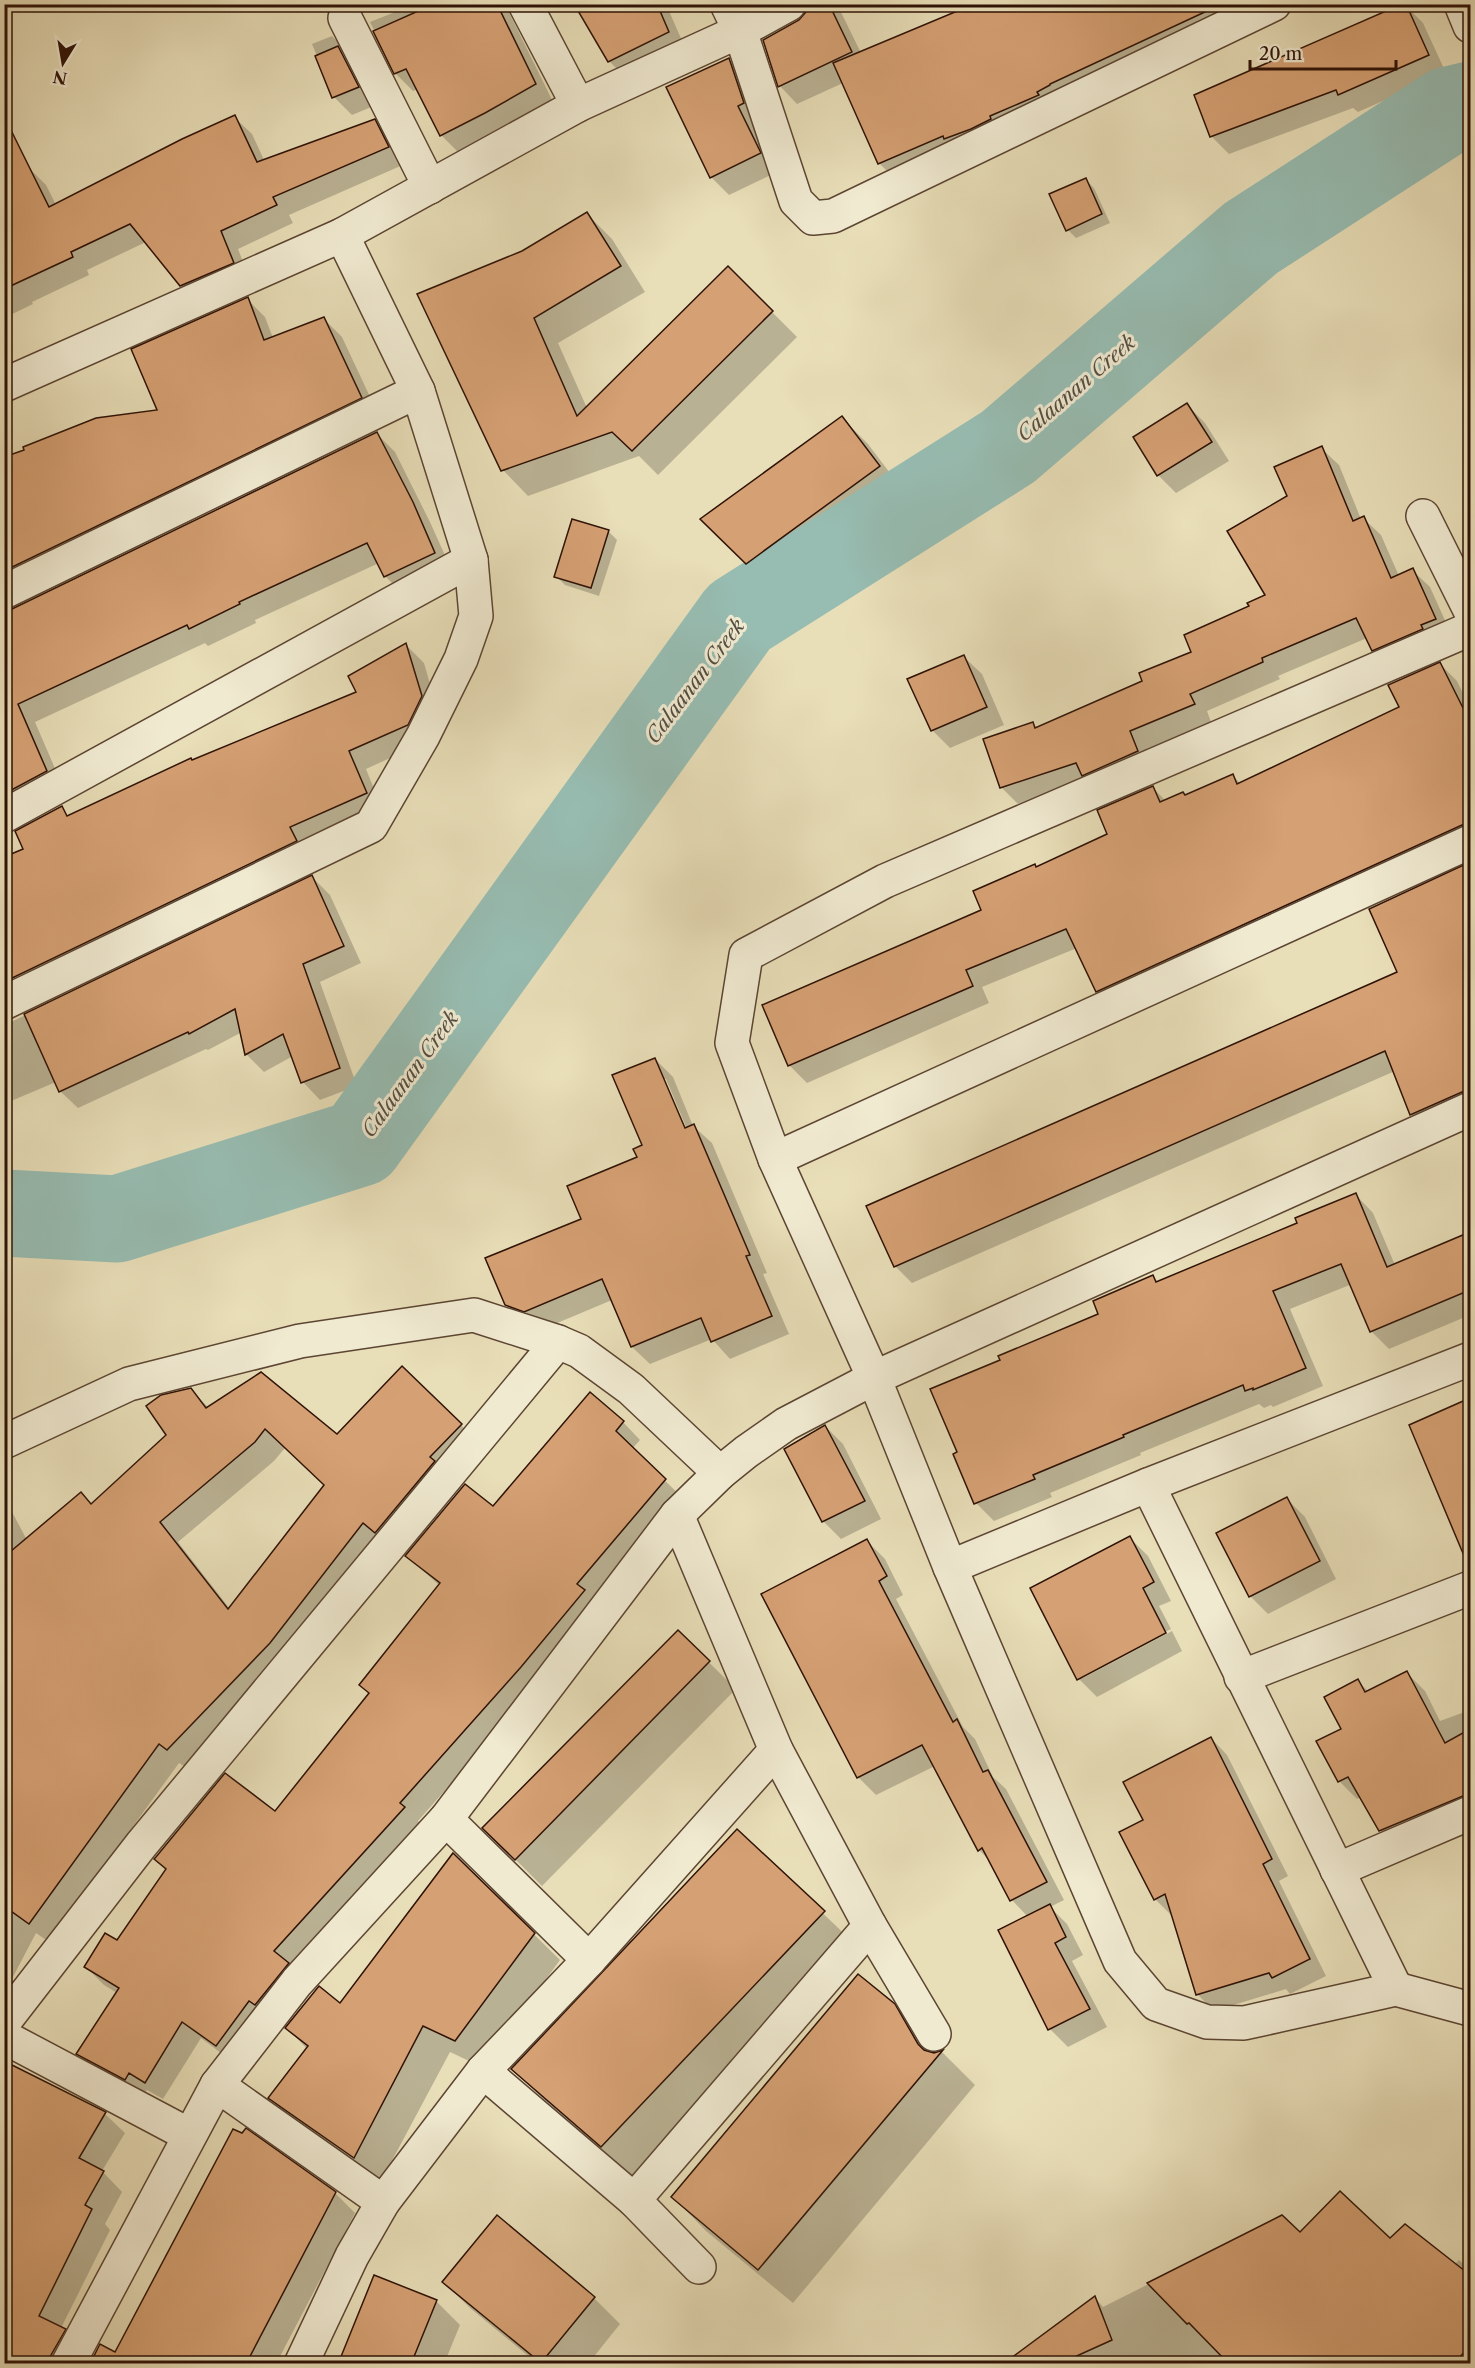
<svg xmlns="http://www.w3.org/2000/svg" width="1475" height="2368" font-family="'Libre Caslon Text',serif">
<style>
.shadow{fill:#0003;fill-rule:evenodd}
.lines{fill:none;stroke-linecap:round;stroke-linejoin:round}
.river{stroke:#97bcb1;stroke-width:87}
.building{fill:#d5a073;stroke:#2e1206;stroke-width:1.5;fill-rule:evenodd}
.minor-casing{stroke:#5c4532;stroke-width:36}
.minor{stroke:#f0ead1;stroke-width:33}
.labels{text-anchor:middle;stroke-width:6;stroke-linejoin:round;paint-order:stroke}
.water-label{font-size:20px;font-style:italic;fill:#534e42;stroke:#f0ead1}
</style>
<rect width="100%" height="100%" fill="#e8deb8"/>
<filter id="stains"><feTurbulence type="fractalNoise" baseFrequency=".00333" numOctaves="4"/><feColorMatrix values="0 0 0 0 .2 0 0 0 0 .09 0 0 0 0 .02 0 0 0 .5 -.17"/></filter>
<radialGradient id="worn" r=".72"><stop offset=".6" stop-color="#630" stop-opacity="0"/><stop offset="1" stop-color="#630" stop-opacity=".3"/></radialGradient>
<!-- shadow -->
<g class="shadow">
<path d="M 415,4 L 505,4 L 553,102 L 459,153 L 441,135 L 418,89 L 413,91 L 395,73 L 370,22 Z"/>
<path d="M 576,4 L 666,4 L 686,50 L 627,79 L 609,61 Z"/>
<path d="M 809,4 L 837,4 L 861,53 L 966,10 L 963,4 L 1295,4 L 903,187 L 879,163 L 843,83 L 797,104 L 780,86 L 764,41 L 799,22 L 806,15 Z"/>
<path d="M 1405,5 L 1423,23 L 1446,73 L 1358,112 L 1353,108 L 1229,154 L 1211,136 Z"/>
<path d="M 332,36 L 350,54 L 376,105 L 352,115 L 334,97 L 312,44 Z"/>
<path d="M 729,60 L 747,77 L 777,172 L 729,195 L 711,177 Z"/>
<path d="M 234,117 L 252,134 L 264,160 L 374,121 L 392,138 L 405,164 L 289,215 L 293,223 L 238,249 L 250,280 L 199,303 L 181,285 L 146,242 L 87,270 L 89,275 L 32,302 L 33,304 L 4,318 L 4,180 L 29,168 L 46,185 L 56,205 Z"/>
<path d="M 1085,179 L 1094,188 L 1110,223 L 1076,238 L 1068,230 Z"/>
<path d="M 587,214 L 612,239 L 645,292 L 558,343 L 587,408 L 728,268 L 797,337 L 658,475 L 639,456 L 528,496 L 503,470 L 523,253 Z"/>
<path d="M 247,299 L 265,317 L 273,338 L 324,319 L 342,337 L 379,416 L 4,586 L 4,459 L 159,411 Z"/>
<path d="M 1187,405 L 1205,423 L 1229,461 L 1176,493 L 1158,475 Z"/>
<path d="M 842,418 L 868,444 L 905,493 L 773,589 L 703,519 Z"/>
<path d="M 377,434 L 395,452 L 430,522 L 452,571 L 403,594 L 385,576 L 379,563 L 255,620 L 256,623 L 208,646 L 205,643 L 35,722 L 60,780 L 4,804 L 4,664 Z"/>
<path d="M 1321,448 L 1339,465 L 1361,519 L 1363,518 L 1381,535 L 1399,576 L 1412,570 L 1430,587 L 1452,636 L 1391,667 L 1373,650 L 1367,638 L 1278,676 L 1280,679 L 1207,711 L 1211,722 L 1146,749 L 1154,769 L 1090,781 L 1018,804 L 1001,787 L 1033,724 L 1037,728 L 1144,682 L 1193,653 L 1267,596 L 1288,496 Z"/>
<path d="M 608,531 L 617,540 L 599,596 L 565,585 L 556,576 Z"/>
<path d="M 406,645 L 424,663 L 439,715 L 425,742 L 366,769 L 383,811 L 4,1014 L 4,859 L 358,692 Z"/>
<path d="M 964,657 L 982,674 L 1004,725 L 950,748 L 932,730 Z"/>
<path d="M 1440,664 L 1457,681 L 1470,708 L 1470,846 L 1114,1008 L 1097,991 L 1077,948 L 982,987 L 989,1003 L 807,1083 L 790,1066 L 764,1006 L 983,911 L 1037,868 L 1109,834 L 1153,788 L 1166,801 L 1185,796 L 1232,775 L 1241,784 L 1401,708 Z"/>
<path d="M 312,877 L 330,895 L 361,963 L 320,982 L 357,1086 L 320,1100 L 303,1082 L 293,1056 L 264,1072 L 247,1055 L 242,1032 L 208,1050 L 206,1049 L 78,1108 L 60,1091 L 56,1082 L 4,1104 L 4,1023 L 13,1021 Z"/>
<path d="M 1470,916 L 1470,1113 L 1429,1131 L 1412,1114 L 1395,1071 L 912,1283 L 895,1266 L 1399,973 L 1390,952 Z"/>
<path d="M 655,1059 L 673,1077 L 693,1126 L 712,1143 L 767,1273 L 763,1274 L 789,1334 L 730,1359 L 712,1339 L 650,1364 L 632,1347 L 612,1300 L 543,1329 L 525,1323 L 506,1304 L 639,1158 L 644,1146 ZM 662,1079 L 666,1079 L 689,1134 L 687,1135 Z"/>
<path d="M 1356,1195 L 1373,1213 L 1395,1265 L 1470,1234 L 1470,1315 L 1389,1349 L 1371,1331 L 1352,1284 L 1290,1309 L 1323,1386 L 1273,1407 L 1271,1405 L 1264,1408 L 1259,1404 L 1140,1453 L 1141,1455 L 1050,1493 L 1052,1497 L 994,1521 L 976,1503 L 959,1453 L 1002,1361 L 1100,1315 L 1153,1277 L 1158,1282 L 1299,1224 Z"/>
<path d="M 190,1389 L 209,1408 L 337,1436 L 461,1425 L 480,1444 L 187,1768 L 179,1763 L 49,1942 L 36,1933 L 4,1994 L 4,1497 L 27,1540 L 92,1505 L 168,1435 ZM 285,1448 L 326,1486 L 230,1609 L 178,1542 L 274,1461 Z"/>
<path d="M 1470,1399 L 1470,1537 L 1467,1537 L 1411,1426 Z"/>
<path d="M 623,1422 L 640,1440 L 632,1449 L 683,1498 L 538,1685 L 418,1821 L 422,1826 L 234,2063 L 201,2038 L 163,2099 L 147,2090 L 143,2096 L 96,2071 L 78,2054 L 117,1993 L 104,1985 L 86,1967 L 118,1942 L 167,1870 L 156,1859 L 275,1813 L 370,1694 L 361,1685 L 440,1586 L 407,1556 L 494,1508 Z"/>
<path d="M 825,1426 L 843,1444 L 881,1519 L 841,1539 L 823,1521 Z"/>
<path d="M 1287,1499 L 1305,1517 L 1336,1579 L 1268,1614 L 1250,1596 Z"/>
<path d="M 1130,1538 L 1148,1556 L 1171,1601 L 1159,1606 L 1171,1629 L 1083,1675 L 1083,1678 L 1172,1631 L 1182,1651 L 1097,1697 L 1079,1679 Z"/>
<path d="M 867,1541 L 885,1559 L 903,1595 L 896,1599 L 963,1727 L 975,1739 L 993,1777 L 1006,1789 L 1064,1900 L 1050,1907 L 1067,1924 L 1083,1955 L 1072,1961 L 1107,2027 L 1068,2047 L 1050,2029 L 1028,1917 L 1012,1900 L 992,1863 L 979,1850 L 935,1766 L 876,1795 L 858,1777 Z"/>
<path d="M 678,1632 L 736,1689 L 542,1886 L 484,1828 Z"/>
<path d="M 1407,1673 L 1425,1691 L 1440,1721 L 1470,1710 L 1470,1797 L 1398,1848 L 1380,1830 L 1361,1797 L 1357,1799 L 1339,1781 L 1343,1730 L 1358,1681 L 1369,1692 Z"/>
<path d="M 1211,1738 L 1227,1755 L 1288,1876 L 1279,1881 L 1326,1976 L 1290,1994 L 1286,1989 L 1214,2011 L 1197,1994 L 1172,1916 L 1155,1899 L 1145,1821 Z"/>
<path d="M 737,1831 L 857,1946 L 635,2180 L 546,2102 L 513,2069 Z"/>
<path d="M 454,1855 L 560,1960 L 482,2067 L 450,2052 L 380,2183 L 297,2124 L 270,2098 L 307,2049 L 287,2028 L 341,2005 Z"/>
<path d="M 1470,1894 L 1470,1920 L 1463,1897 Z"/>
<path d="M 894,2006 L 928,2040 L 936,2054 L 942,2052 L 975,2085 L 793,2303 L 706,2231 L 673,2197 Z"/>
<path d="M 4,2063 L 105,2114 L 125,2133 L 102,2171 L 122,2192 L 105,2224 L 110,2230 L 61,2328 L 84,2349 L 77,2364 L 4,2364 Z"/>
<path d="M 335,2193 L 355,2213 L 276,2364 L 91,2364 L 116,2354 Z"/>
<path d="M 1282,2217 L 1300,2234 L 1390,2240 L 1455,2264 L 1459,2260 L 1470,2270 L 1470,2364 L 1054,2364 L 1095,2298 L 1103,2307 Z"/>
<path d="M 497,2218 L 594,2298 L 620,2324 L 588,2364 L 538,2364 L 470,2308 L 444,2282 Z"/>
<path d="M 436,2301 L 460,2325 L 444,2364 L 340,2364 Z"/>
</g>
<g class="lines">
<!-- river -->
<path class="river" d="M 4,1213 L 117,1219 L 360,1143 L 739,617 L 1008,447 L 1251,238 L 1449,110 L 1470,105"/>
</g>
<!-- building -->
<g class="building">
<path d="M 434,4 L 497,4 L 536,84 L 485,113 L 440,136 L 406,69 L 394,74 L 373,31 Z"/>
<path d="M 574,4 L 657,4 L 669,32 L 608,62 Z"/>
<path d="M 808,4 L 829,4 L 852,52 L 778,87 L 763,40 L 799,20 L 805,13 Z"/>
<path d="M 974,4 L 1222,4 L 1050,84 L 1050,85 L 1037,92 L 1039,95 L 990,116 L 991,119 L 971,129 L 944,139 L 943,136 L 878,164 L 833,63 Z"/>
<path d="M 1402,4 L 1406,4 L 1429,55 L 1338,95 L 1336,90 L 1210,137 L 1194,95 Z"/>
<path d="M 338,46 L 359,87 L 332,98 L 315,56 Z"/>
<path d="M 729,58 L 744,103 L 738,106 L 761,153 L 710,178 L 666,87 Z"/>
<path d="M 235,115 L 257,162 L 375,119 L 389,147 L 273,197 L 277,205 L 221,231 L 234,263 L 180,286 L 130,224 L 71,252 L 73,257 L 4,289 L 4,116 L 49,207 L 182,139 Z"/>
<path d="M 1086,178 L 1102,214 L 1066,231 L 1049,194 Z"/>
<path d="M 587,212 L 621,266 L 534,318 L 577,416 L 728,266 L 773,311 L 632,451 L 612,432 L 501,471 L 417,294 L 522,251 Z"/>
<path d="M 248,297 L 264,340 L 324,317 L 362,398 L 4,571 L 4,457 L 24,450 L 23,447 L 96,418 L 157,410 L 131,349 Z"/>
<path d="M 1187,403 L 1212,442 L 1157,476 L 1133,437 Z"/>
<path d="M 842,416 L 880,466 L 746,564 L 700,519 Z"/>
<path d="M 377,432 L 413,502 L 435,553 L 384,577 L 367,543 L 239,602 L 240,604 L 189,629 L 187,625 L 18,704 L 47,771 L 4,794 L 4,610 L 12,609 Z"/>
<path d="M 1322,446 L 1353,521 L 1364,516 L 1391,578 L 1413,568 L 1436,619 L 1421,625 L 1423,629 L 1372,651 L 1356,618 L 1262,658 L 1263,662 L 1190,694 L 1195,704 L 1130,731 L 1138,751 L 1082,776 L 1076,763 L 1000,788 L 983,739 L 1033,722 L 1035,728 L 1142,681 L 1139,673 L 1191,652 L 1184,635 L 1249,606 L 1247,603 L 1265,595 L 1227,531 L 1287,496 L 1274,467 Z"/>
<path d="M 572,519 L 609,530 L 591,588 L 554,577 Z"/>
<path d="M 406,643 L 422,696 L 408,725 L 349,751 L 367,793 L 290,827 L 297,841 L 8,980 L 4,972 L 4,857 L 23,849 L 15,831 L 62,806 L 67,816 L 191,758 L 192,760 L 356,692 L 348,676 Z"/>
<path d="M 964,655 L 987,707 L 931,731 L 907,679 Z"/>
<path d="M 1440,662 L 1470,722 L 1470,823 L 1462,825 L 1096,992 L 1066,929 L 966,970 L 973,986 L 788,1066 L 762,1005 L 981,910 L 973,891 L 1035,864 L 1036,867 L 1107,834 L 1097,810 L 1153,786 L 1160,802 L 1183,792 L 1185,795 L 1233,774 L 1237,784 L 1399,707 L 1388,685 Z"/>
<path d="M 1470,862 L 1470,1090 L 1462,1092 L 1410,1115 L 1385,1051 L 894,1267 L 866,1206 L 1397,972 L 1369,909 Z"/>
<path d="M 312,875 L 344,946 L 303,964 L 340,1068 L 301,1083 L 283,1034 L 245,1055 L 235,1009 L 189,1034 L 188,1032 L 59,1092 L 24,1014 Z"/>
<path d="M 655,1058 L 685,1128 L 694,1124 L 750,1255 L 746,1256 L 772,1316 L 711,1342 L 701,1318 L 631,1347 L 602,1279 L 524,1312 L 505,1305 L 485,1258 L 581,1219 L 567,1186 L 637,1157 L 633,1149 L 642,1145 L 612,1075 Z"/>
<path d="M 1356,1193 L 1387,1267 L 1470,1232 L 1470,1290 L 1370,1332 L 1341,1264 L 1273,1291 L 1306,1368 L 1253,1390 L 1253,1388 L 1245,1391 L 1243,1385 L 1123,1435 L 1124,1437 L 1033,1475 L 1035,1479 L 974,1504 L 953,1454 L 957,1452 L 930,1389 L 1000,1360 L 998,1356 L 1098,1314 L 1093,1301 L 1153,1275 L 1156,1282 L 1297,1223 L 1295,1218 Z"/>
<path d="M 402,1366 L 462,1424 L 430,1457 L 435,1461 L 375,1533 L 363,1523 L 270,1643 L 167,1750 L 159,1744 L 29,1924 L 4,1906 L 4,1557 L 81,1492 L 91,1504 L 166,1435 L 146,1406 L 161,1395 L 191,1388 L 206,1408 L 261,1372 L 337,1434 ZM 265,1429 L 324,1485 L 228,1609 L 160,1522 L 255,1442 Z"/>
<path d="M 590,1392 L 624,1421 L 616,1431 L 666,1479 L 577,1584 L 585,1590 L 521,1667 L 400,1803 L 405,1807 L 274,1951 L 289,1963 L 255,2005 L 249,2001 L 216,2046 L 182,2022 L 145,2083 L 129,2073 L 125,2080 L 76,2054 L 119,1988 L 84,1967 L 105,1933 L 117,1940 L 166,1869 L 154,1859 L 156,1857 L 225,1773 L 275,1811 L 369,1693 L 359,1685 L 440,1583 L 405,1556 L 465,1484 L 493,1506 Z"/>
<path d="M 1470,1398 L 1470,1570 L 1409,1425 Z"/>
<path d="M 825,1425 L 865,1501 L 822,1522 L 784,1449 Z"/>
<path d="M 1287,1497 L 1320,1561 L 1249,1597 L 1216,1533 Z"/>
<path d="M 1130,1536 L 1154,1582 L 1143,1588 L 1166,1633 L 1077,1680 L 1030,1588 Z"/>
<path d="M 867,1539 L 887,1576 L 879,1581 L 953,1722 L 957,1719 L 983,1772 L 988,1770 L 1047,1882 L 1010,1901 L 982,1848 L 978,1851 L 922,1745 L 857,1778 L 761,1594 Z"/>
<path d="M 678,1630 L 710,1661 L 515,1860 L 482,1828 Z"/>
<path d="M 1407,1671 L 1445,1743 L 1470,1729 L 1470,1795 L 1463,1796 L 1379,1831 L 1348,1777 L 1338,1782 L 1316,1741 L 1341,1729 L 1324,1697 L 1358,1679 L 1365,1692 Z"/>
<path d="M 1211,1737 L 1272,1859 L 1263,1864 L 1310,1959 L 1272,1978 L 1269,1973 L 1196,1995 L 1165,1894 L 1154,1900 L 1119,1832 L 1143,1820 L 1123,1782 Z"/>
<path d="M 737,1829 L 825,1911 L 601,2147 L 511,2069 Z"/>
<path d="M 453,1853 L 535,1933 L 455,2041 L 423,2026 L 354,2158 L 268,2098 L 308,2046 L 285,2028 L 319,1986 L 340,2003 Z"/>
<path d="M 1050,1904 L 1066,1937 L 1055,1943 L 1090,2009 L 1048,2030 L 998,1930 Z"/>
<path d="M 858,1974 L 895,2004 L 918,2044 L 924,2050 L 934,2053 L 943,2050 L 758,2270 L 671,2197 Z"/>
<path d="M 4,2061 L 106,2112 L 79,2158 L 104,2171 L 85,2205 L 92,2209 L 39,2316 L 66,2329 L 51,2355 L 49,2364 L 4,2364 Z"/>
<path d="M 246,2128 L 336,2192 L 246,2364 L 90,2364 L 100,2344 L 115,2352 L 233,2129 L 242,2133 Z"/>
<path d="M 1340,2191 L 1390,2238 L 1405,2224 L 1470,2275 L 1470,2346 L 1453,2364 L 1229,2364 L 1189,2323 L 1187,2324 L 1147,2283 L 1282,2215 L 1300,2232 Z"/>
<path d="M 497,2215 L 595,2297 L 541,2363 L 442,2282 Z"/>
<path d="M 374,2275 L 437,2300 L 411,2364 L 338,2364 Z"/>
<path d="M 1095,2296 L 1112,2340 L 1059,2364 L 1003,2364 Z"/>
</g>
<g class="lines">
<defs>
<g id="minor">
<path d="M 525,4 L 578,105"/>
<path d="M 727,4 L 740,31 L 796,201 L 813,218 L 833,216 L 1274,4"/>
<path d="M 1461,4 L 1470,26"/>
<path d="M 345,18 L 430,187"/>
<path d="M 4,385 L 342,235 L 578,105 L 740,31 L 789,4"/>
<path d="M 1423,516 L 1470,610"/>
<path d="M 4,592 L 418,391"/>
<path d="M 1470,629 L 885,881 L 746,955 L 732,1043 L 775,1159 L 874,1378 L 950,1567 L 1120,1961 L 1156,2004 L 1207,2022 L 1244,2023 L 1396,1989 L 1470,2009"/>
<path d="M 4,816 L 471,560"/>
<path d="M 4,1003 L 371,826 L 423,736 L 461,659 L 476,616 L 471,560 L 418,391 L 342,235"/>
<path d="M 775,1159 L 1470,842"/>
<path d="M 4,1442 L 129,1384 L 300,1341 L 474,1315 L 558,1342 L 579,1351 L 631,1389 L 720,1473"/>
<path d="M 1148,1485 L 1396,1989"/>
<path d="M 677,1515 L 776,1750 L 870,1926 L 934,2034"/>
<path d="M 950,1567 L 1148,1485 L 1470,1359"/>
<path d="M 1241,1677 L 1470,1588"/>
<path d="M 446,1819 L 589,1960"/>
<path d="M 1337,1870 L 1470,1813"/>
<path d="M 4,2022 L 141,1845 L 558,1342"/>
<path d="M 4,2037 L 189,2135"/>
<path d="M 483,2071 L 634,2200 L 699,2267"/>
<path d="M 217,2085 L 383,2202"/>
<path d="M 634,2200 L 870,1926"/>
<path d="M 68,2364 L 217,2085 L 297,1982 L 446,1819 L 677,1515 L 720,1473 L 746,1452 L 786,1424 L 874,1378 L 1470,1109"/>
<path d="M 301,2364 L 352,2256 L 383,2202 L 483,2071 L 589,1960 L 776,1750"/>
</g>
</defs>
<!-- minor casing -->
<use href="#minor" class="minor-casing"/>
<!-- minor -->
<use href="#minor" class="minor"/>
</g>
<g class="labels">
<!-- water labels -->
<g class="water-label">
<text transform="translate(1076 388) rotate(-41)" y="7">Calaanan Creek</text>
<text transform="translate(695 681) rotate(-53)" y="7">Calaanan Creek</text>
<text transform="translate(410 1074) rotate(-54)" y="7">Calaanan Creek</text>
</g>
</g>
<!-- margin -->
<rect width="1475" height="2368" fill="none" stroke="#e8deb8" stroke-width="24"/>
<rect x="6" y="6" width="1463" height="2356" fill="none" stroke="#2e1206" stroke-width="3"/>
<rect x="12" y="12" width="1451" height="2344" fill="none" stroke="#2e1206" stroke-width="1.5"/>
<!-- north arrow -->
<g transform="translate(63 63) rotate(191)" stroke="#f0ead1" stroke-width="4.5" paint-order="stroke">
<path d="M0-4.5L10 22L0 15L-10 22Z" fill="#2e1206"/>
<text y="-9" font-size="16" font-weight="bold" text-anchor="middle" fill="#2e1206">N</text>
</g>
<!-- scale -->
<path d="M1250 60v9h146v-9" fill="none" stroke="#2e1206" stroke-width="3"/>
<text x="1259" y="60" font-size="18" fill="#2e1206" stroke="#f0ead1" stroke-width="4.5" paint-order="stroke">20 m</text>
<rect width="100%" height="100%" filter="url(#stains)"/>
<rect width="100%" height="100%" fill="url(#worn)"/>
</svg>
